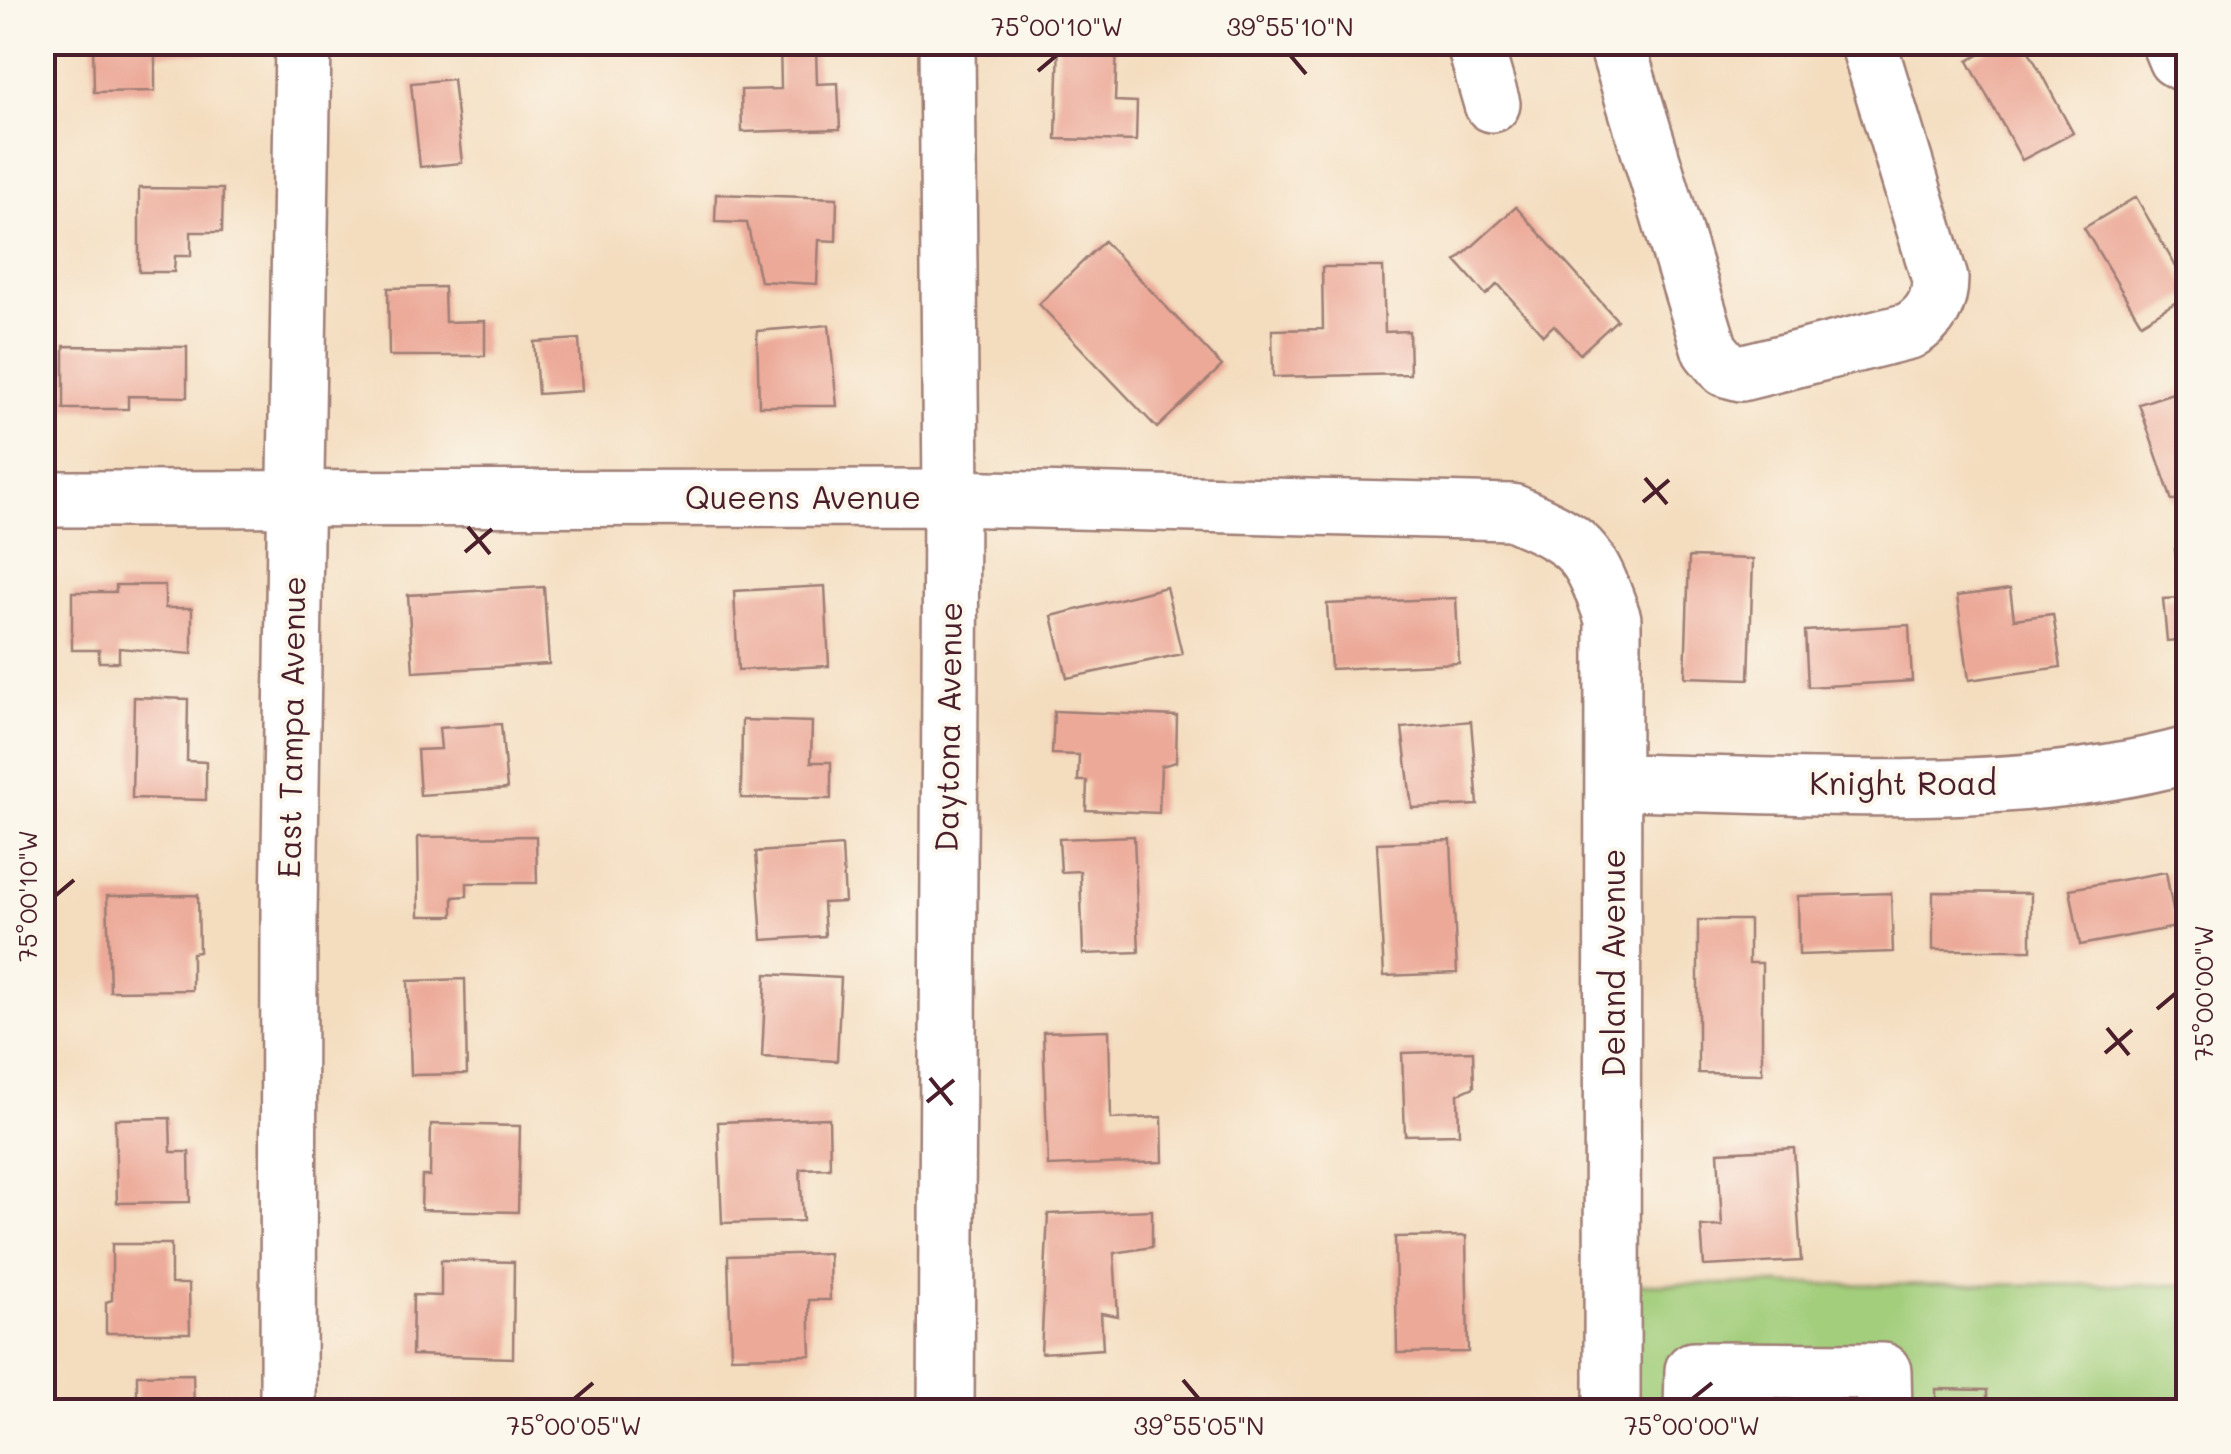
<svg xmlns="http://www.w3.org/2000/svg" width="2231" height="1454" font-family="Mali,sans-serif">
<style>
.green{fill:#a3ce7b;stroke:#767653;stroke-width:2.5}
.building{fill:#eca998}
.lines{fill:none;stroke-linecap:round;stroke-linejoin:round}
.minor-casing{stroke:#9f7e75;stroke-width:60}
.minor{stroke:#fff;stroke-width:55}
.ticks{fill:none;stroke:#4a1f2b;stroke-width:4}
.labels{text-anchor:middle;stroke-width:8;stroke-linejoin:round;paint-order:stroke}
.street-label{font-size:32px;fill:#4a1f2b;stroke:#fbf7ec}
.neatline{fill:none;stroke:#4a1f2b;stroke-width:4}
.ticks-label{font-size:25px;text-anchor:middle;fill:#4a1f2b}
</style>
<rect width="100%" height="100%" fill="#fbf7ec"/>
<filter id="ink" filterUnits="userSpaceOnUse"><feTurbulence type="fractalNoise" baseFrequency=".01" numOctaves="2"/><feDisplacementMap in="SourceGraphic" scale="20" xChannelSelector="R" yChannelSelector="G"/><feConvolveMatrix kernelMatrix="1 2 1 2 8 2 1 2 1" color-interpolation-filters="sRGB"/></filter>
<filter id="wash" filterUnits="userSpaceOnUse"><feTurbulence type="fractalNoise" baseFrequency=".0048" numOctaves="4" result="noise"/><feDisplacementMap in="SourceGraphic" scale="40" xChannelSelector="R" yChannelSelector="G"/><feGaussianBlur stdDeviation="2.25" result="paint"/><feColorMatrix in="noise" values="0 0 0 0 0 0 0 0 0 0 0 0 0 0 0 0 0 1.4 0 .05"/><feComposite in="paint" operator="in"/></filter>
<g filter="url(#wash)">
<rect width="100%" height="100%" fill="#f4ddbf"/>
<!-- green -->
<path class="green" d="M 1613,1284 L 2188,1285 L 2188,1411 L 1610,1412 Z"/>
<g id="blocks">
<!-- building -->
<g class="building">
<path d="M 93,42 L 212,42 L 212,53 L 155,54 L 155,91 L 94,92 Z"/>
<path d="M 780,42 L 831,42 L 831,48 L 816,49 L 817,84 L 838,83 L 840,129 L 742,132 L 741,90 L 781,89 Z"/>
<path d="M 1059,42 L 1117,42 L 1115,101 L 1137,102 L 1136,141 L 1056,139 Z"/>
<path d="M 2002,42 L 2024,42 L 2073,133 L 2022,160 L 1968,61 Z"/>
<path d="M 453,79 L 462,163 L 420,167 L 411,83 Z"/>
<path d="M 139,188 L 223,189 L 222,232 L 191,232 L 191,256 L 175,256 L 174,272 L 139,272 Z"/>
<path d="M 716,194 L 837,198 L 836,241 L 819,240 L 817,284 L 760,281 L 747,223 L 715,222 Z"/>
<path d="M 2136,197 L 2188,288 L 2188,295 L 2141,323 L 2084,228 Z"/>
<path d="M 1516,207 L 1617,320 L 1580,354 L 1554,325 L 1543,335 L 1498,284 L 1486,295 L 1456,261 Z"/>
<path d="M 1104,241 L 1222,366 L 1157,428 L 1039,304 Z"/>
<path d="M 1322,267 L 1383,267 L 1385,332 L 1409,331 L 1410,374 L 1273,377 L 1272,330 L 1323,329 Z"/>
<path d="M 444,287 L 445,322 L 485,321 L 485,356 L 389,356 L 388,288 Z"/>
<path d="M 829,325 L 837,406 L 759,406 L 757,331 Z"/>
<path d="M 579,339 L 582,391 L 538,394 L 534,342 Z"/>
<path d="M 64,346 L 187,347 L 187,397 L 128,396 L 128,409 L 64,409 Z"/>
<path d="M 2188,388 L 2188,495 L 2172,501 L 2139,404 Z"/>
<path d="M 2188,547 L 2188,639 L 2167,641 L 2163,599 L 2180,598 L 2175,549 Z"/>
<path d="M 1689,557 L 1753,559 L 1749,679 L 1685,677 Z"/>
<path d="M 116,585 L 165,585 L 165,608 L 192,608 L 192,654 L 119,648 L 119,662 L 99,662 L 99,650 L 72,650 L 72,592 L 116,592 Z"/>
<path d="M 825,586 L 829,666 L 738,670 L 734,591 Z"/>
<path d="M 544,587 L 549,664 L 413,672 L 408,595 Z"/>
<path d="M 1166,587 L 1182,654 L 1067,678 L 1052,616 Z"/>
<path d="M 2010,589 L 2014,619 L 2053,614 L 2061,667 L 1969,680 L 1957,596 Z"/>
<path d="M 1456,598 L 1459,663 L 1331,669 L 1327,604 Z"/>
<path d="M 1909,625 L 1912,681 L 1808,687 L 1805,631 Z"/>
<path d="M 134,697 L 188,699 L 187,761 L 206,762 L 206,800 L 132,798 Z"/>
<path d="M 1054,711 L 1177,716 L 1176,762 L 1161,766 L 1159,813 L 1086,810 L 1087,781 L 1078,781 L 1079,755 L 1052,754 Z"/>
<path d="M 742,720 L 812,722 L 811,762 L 831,762 L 831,799 L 741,798 Z"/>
<path d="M 1471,721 L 1478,805 L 1412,808 L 1402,728 Z"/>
<path d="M 501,724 L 507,789 L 420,795 L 417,750 L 441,749 L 439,728 Z"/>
<path d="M 536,836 L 537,883 L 467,883 L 467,896 L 453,897 L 453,916 L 419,916 L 418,837 Z"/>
<path d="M 1134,836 L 1139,952 L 1083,954 L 1080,871 L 1061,872 L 1059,839 Z"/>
<path d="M 1451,840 L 1457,973 L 1384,976 L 1377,843 Z"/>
<path d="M 842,846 L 845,902 L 823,903 L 825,936 L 762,940 L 756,852 Z"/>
<path d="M 2166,872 L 2176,927 L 2080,945 L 2070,889 Z"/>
<path d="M 1933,892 L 2031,893 L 2031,950 L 1933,950 Z"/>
<path d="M 1891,893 L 1893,952 L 1799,955 L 1798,896 Z"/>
<path d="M 198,895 L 199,952 L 192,953 L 192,990 L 110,991 L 107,896 Z"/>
<path d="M 1698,920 L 1749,920 L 1749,963 L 1762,963 L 1762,1074 L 1698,1073 Z"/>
<path d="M 766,974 L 841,978 L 837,1061 L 762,1057 Z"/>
<path d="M 465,979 L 467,1074 L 411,1075 L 408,981 Z"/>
<path d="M 1109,1030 L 1111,1119 L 1162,1117 L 1163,1162 L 1048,1166 L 1043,1032 Z"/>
<path d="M 1473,1051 L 1474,1087 L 1458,1094 L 1459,1134 L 1405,1135 L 1402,1053 Z"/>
<path d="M 170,1118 L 171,1152 L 189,1152 L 190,1202 L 117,1203 L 115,1119 Z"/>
<path d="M 829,1118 L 830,1168 L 800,1169 L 803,1221 L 722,1223 L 718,1122 Z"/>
<path d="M 431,1124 L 520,1126 L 518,1212 L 421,1210 L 422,1176 L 430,1176 Z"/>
<path d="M 1794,1148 L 1801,1261 L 1704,1266 L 1701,1227 L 1722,1226 L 1718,1152 Z"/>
<path d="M 1152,1210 L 1152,1247 L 1114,1253 L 1118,1316 L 1101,1313 L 1103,1349 L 1041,1353 L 1048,1214 Z"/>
<path d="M 1466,1236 L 1468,1352 L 1397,1353 L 1395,1237 Z"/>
<path d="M 112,1244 L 171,1244 L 171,1284 L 189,1284 L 190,1333 L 106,1333 L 106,1302 L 112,1300 Z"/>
<path d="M 829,1253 L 830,1300 L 809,1300 L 811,1355 L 731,1357 L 728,1256 Z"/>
<path d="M 441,1260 L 514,1262 L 513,1358 L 412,1355 L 413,1295 L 441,1296 Z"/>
<path d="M 193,1374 L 194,1412 L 137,1412 L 137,1375 Z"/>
<path d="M 1936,1389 L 1987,1390 L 1987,1412 L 1936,1412 Z"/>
</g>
</g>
</g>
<g filter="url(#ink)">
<use href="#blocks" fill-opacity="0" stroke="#9f7e75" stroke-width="2.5"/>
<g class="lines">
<defs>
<g id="minor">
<path d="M 1474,42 L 1492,104"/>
<path d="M 1616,42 L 1710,350 L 1726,369 L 1741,373 L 1909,331 C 1930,319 1940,303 1940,279 L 1868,42"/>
<path d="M 2169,42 L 2176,59 L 2188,66"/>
<path d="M 42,499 L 951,498 L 1512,512 C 1582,543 1588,547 1613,619 L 1612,1412"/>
<path d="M 1614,782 C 1801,784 2009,804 2188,755"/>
<path d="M 288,1412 L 289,913 L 303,42"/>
<path d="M 946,1412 L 951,498 L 947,42"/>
<path d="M 1692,1412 L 1693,1370 L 1883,1371 L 1884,1412"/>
</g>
</defs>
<!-- minor casing -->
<use href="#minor" class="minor-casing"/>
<!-- minor -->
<use href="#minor" class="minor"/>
</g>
</g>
<!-- ticks -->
<path class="ticks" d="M 1290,55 L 1306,74M 1038,71 L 1057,55M 1645,478 L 1667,504M 1643,502 L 1669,480M 468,527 L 490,554M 465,552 L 492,529M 55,896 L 74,880M 2157,1009 L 2176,993M 2107,1028 L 2129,1055M 2105,1053 L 2132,1030M 930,1078 L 952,1105M 927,1102 L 954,1080M 1183,1380 L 1199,1399M 574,1399 L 593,1383M 1692,1399 L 1712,1383"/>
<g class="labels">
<!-- street labels -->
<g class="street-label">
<text x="803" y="509">Queens Avenue</text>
<text transform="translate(292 727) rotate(-89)" y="11">East Tampa Avenue</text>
<text transform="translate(949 727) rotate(-89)" y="11">Daytona Avenue</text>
<text x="1903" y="795">Knight Road</text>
<text transform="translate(1614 963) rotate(-90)" y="11">Deland Avenue</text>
</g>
</g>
<!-- margin -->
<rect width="2231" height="1454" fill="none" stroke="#fbf7ec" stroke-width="110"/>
<rect x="55" y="55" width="2121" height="1344" class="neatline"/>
<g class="ticks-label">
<text x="1057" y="36">75°00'10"W</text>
<text x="1290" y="36">39°55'10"N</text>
<text transform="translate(28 896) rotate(-90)" y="9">75°00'10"W</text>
<text transform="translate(2204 993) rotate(-90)" y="9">75°00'00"W</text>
<text x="574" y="1435">75°00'05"W</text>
<text x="1199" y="1435">39°55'05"N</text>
<text x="1692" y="1435">75°00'00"W</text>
</g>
</svg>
